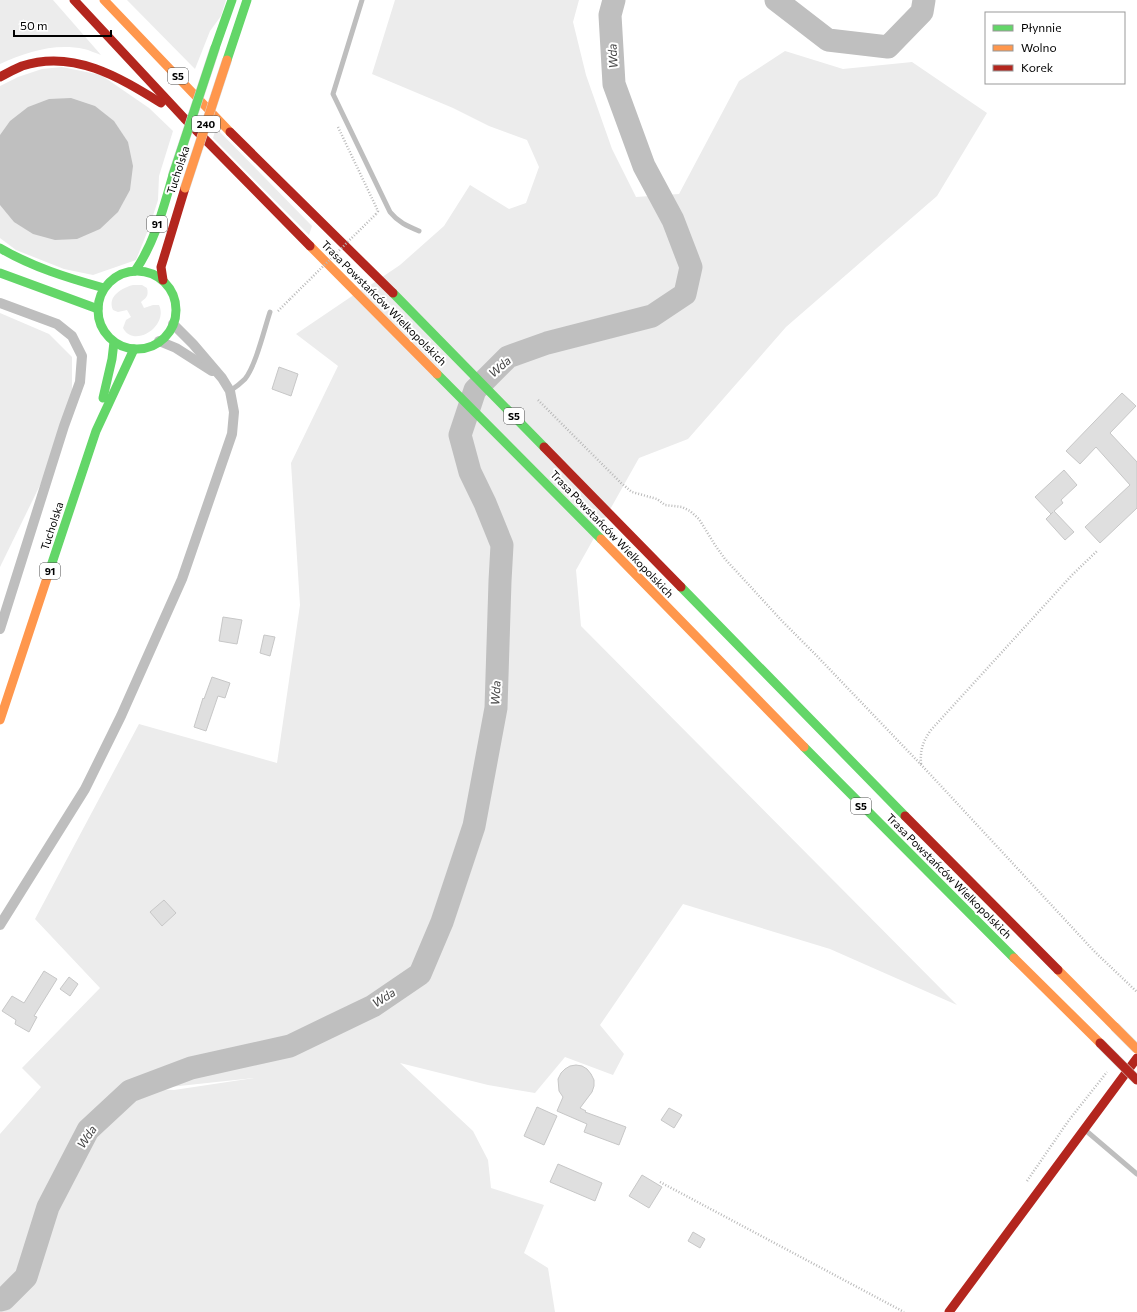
<svg xmlns="http://www.w3.org/2000/svg" width="1137" height="1312" font-family="Commissioner,sans-serif">
<style>
.green{fill:#ececec;fill-rule:evenodd}
.water{fill:#bfbfbf}
.lines{fill:none;stroke-linecap:round;stroke-linejoin:round}
.river{stroke:#bfbfbf;stroke-width:23}
.building{fill:#dfdfdf;stroke:#c7c7c7}
.path{stroke:#b9b9b9;stroke-width:2.5;stroke-dasharray:1 2;stroke-linecap:butt}
.lane{stroke:#bebebe;stroke-width:5}
.street{stroke:#bebebe;stroke-width:10}
.fast{stroke:#63d668;stroke-width:9}
.slow{stroke:#ff974d;stroke-width:9}
.jam{stroke:#b3261e;stroke-width:9}
.fast-bridge-casing{stroke:#dbdbdb;stroke-width:10;stroke-linecap:butt}
.slow-bridge-casing{stroke:#dbdbdb;stroke-width:10;stroke-linecap:butt}
.jam-bridge-casing{stroke:#dbdbdb;stroke-width:10;stroke-linecap:butt}
.path-bridge{stroke:#b9b9b9;stroke-width:2.5;stroke-dasharray:1 2;stroke-linecap:butt}
.fast-bridge{stroke:#63d668;stroke-width:9}
.slow-bridge{stroke:#ff974d;stroke-width:9}
.jam-bridge{stroke:#b3261e;stroke-width:9}
.labels{text-anchor:middle;stroke-width:4;stroke-linejoin:round;paint-order:stroke}
.shield{fill:#fff;stroke:#4c4c4c;stroke-width:1}
.shield-label{font-size:10px;font-weight:bold;fill:#000}
.street-label{font-size:11px;fill:#000;stroke:#fff}
.water-label{font-size:12px;font-style:italic;fill:#444;stroke:#fff}
</style>
<rect width="100%" height="100%" fill="#fff"/>
<!-- green -->
<g class="green">
<path d="M 0,0 L 53,0 L 101,55 C 95,53 89,50 84,49 C 54,43 27,52 0,64 Z"/>
<path d="M 127,0 L 226,0 L 221,16 L 210,31 L 195,69 Z"/>
<path d="M 395,0 L 579,0 L 573,22 L 586,75 L 612,149 L 636,197 L 679,194 L 739,81 L 785,51 L 843,69 L 912,62 L 987,113 L 937,196 L 786,327 L 688,439 L 639,458 L 576,570 L 581,626 L 957,1005 L 830,949 L 683,904 L 600,1025 L 624,1054 L 613,1075 L 565,1057 L 535,1093 L 488,1085 L 400,1063 L 473,1131 L 488,1160 L 491,1188 L 544,1205 L 524,1253 L 548,1268 L 555,1312 L 0,1312 L 0,1134 L 41,1087 L 22,1068 L 100,988 L 35,919 L 139,724 L 277,763 L 300,605 L 291,463 L 338,366 L 296,334 L 364,288 L 324,247 L 333,250 L 369,286 L 400,265 L 444,226 L 470,185 L 509,209 L 526,203 L 539,167 L 527,140 L 489,126 L 453,108 L 372,74 ZM 254,1078 L 174,1090 L 151,1089 Z"/>
<path d="M 62,67 L 101,75 L 149,108 L 173,131 L 159,176 L 158,200 L 150,225 L 136,260 L 93,275 L 64,269 L 16,250 L 0,238 L 0,86 L 18,77 L 42,69 Z"/>
<path d="M 216,128 L 312,226 L 309,235 L 213,138 Z"/>
<path d="M 133,285 L 142,285 L 147,288 C 149,296 146,298 141,302 L 144,308 L 153,305 L 159,305 C 169,326 134,349 123,328 L 126,320 L 131,317 L 127,310 L 118,312 L 113,310 C 107,296 122,288 133,285 Z"/>
<path d="M 0,313 L 49,334 L 72,357 L 72,392 L 43,479 L 0,567 Z"/>
</g>
<!-- water -->
<path class="water" d="M 71,98 L 95,106 L 114,121 L 128,142 L 133,166 L 130,190 L 118,212 L 100,229 L 77,239 L 55,240 L 33,234 L 14,222 L 0,205 L 0,135 L 10,121 L 28,107 L 49,99 Z"/>
<g class="lines">
<!-- river -->
<g class="river">
<path d="M 776,0 L 828,40 L 888,47 L 922,12 L 924,0"/>
<path d="M 0,1300 L 4,1299 L 26,1277 L 48,1207 L 88,1130 L 130,1091 L 191,1068 L 290,1046 L 373,1006 L 420,974 L 442,922 L 474,826 L 496,708 L 500,581 L 502,545 L 485,503 L 470,472 L 460,435 L 475,390 L 508,357 L 547,343 L 652,316 L 685,294 L 691,267 L 673,220 L 644,166 L 614,84 L 610,15 L 614,0"/>
</g>
</g>
<!-- building -->
<g class="building">
<path d="M 279,367 L 298,374 L 291,396 L 272,389 Z"/>
<path d="M 1122,393 L 1136,406 L 1110,433 L 1137,462 L 1137,508 L 1100,543 L 1085,527 L 1130,485 L 1096,447 L 1080,464 L 1066,451 Z"/>
<path d="M 1064,470 L 1077,485 L 1061,500 L 1063,503 L 1054,511 L 1074,532 L 1065,540 L 1046,519 L 1053,512 L 1051,514 L 1035,497 Z"/>
<path d="M 223,617 L 242,620 L 237,644 L 219,641 Z"/>
<path d="M 264,635 L 275,637 L 270,656 L 260,653 Z"/>
<path d="M 212,677 L 230,683 L 225,698 L 218,696 L 206,731 L 194,727 L 203,698 L 204,699 Z"/>
<path d="M 164,900 L 176,913 L 162,926 L 150,912 Z"/>
<path d="M 44,971 L 57,979 L 34,1016 L 37,1017 L 29,1032 L 15,1024 L 16,1020 L 2,1011 L 12,996 L 24,1003 Z"/>
<path d="M 69,977 L 78,984 L 70,996 L 60,989 Z"/>
<path d="M 576,1065 L 582,1066 L 587,1069 L 591,1074 L 594,1080 L 594,1086 L 592,1092 L 580,1108 L 586,1111 L 585,1112 L 626,1127 L 619,1145 L 584,1132 L 587,1124 L 557,1111 L 563,1097 L 559,1091 L 558,1079 L 561,1073 L 565,1069 L 570,1066 Z"/>
<path d="M 537,1107 L 557,1116 L 544,1145 L 524,1136 Z"/>
<path d="M 669,1108 L 682,1115 L 674,1128 L 661,1120 Z"/>
<path d="M 558,1164 L 602,1183 L 595,1201 L 550,1182 Z"/>
<path d="M 642,1175 L 662,1187 L 649,1208 L 629,1196 Z"/>
<path d="M 693,1232 L 705,1239 L 700,1248 L 688,1241 Z"/>
</g>
<g class="lines">
<!-- path -->
<g class="path">
<path d="M 338,127 L 378,211 L 376,214"/>
<path d="M 278,311 L 290,299"/>
<path d="M 538,400 L 621,483 L 632,492 L 657,499 L 665,505 L 682,507 L 690,511 L 699,519 L 715,545 L 725,559 L 783,622 L 815,654 L 928,772 L 1094,951 L 1137,992"/>
<path d="M 921,764 C 920,750 923,741 931,730 L 1033,618 L 1072,575 L 1097,551"/>
<path d="M 1027,1181 L 1069,1120 L 1107,1072"/>
<path d="M 660,1182 L 904,1312"/>
</g>
<!-- lane -->
<g class="lane">
<path d="M 362,0 L 333,94 L 390,212 C 398,222 407,226 419,231"/>
<path d="M 230,391 C 236,387 240,384 245,379 C 256,365 264,330 270,312"/>
<path d="M 1084,1129 L 1137,1174"/>
</g>
<!-- street -->
<g class="street">
<path d="M 0,303 L 57,324 L 72,336 L 82,356 L 80,382 L 64,426 L 0,629"/>
<path d="M 159,341 L 176,348 L 212,371"/>
<path d="M 0,925 L 85,789 L 121,716 L 182,579 L 232,434 L 234,412 L 230,391 L 222,378 L 193,344 L 173,324"/>
</g>
<!-- fast -->
<g class="fast">
<path d="M 215,48 L 232,0"/>
<path d="M 227,60 L 247,0"/>
<path d="M 0,248 C 32,267 68,278 104,288"/>
<path d="M 135,271 C 155,242 163,209 173,175"/>
<circle cx="137" cy="310" r="39"/>
<path d="M 0,273 L 98,309"/>
<path d="M 393,293 L 544,447"/>
<path d="M 437,374 L 601,539"/>
<path d="M 103,398 L 112,359 L 114,342"/>
<path d="M 50,569 L 96,431 L 134,349"/>
<path d="M 681,587 L 905,816"/>
<path d="M 804,747 L 1014,958"/>
</g>
<!-- slow -->
<g class="slow">
<path d="M 104,0 L 230,132"/>
<path d="M 310,246 L 437,374"/>
<path d="M 601,539 L 804,747"/>
<path d="M 0,720 L 50,569"/>
<path d="M 1014,958 L 1100,1043"/>
<path d="M 1058,970 L 1115,1027"/>
</g>
<!-- jam -->
<g class="jam">
<path d="M 74,0 L 184,118 L 310,246"/>
<path d="M 0,77 C 7,73 15,69 22,66 C 73,49 119,77 161,103"/>
<path d="M 230,132 L 393,293"/>
<path d="M 163,280 L 161,267 L 185,188"/>
<path d="M 544,447 L 681,587"/>
<path d="M 905,816 L 1058,970"/>
<path d="M 949,1312 L 1137,1058"/>
</g>
<defs>
<path id="fast-bridge" d="M 173,175 L 215,48"/>
<g id="slow-bridge">
<path d="M 185,188 L 227,60"/>
<path d="M 1115,1027 L 1137,1049"/>
</g>
<path id="jam-bridge" d="M 1100,1043 L 1137,1080"/>
</defs>
<!-- fast-bridge casing -->
<use href="#fast-bridge" class="fast-bridge-casing"/>
<!-- slow-bridge casing -->
<use href="#slow-bridge" class="slow-bridge-casing"/>
<!-- jam-bridge casing -->
<use href="#jam-bridge" class="jam-bridge-casing"/>
<!-- path-bridge -->
<path class="path-bridge" d="M 290,299 L 376,214"/>
<!-- fast-bridge -->
<use href="#fast-bridge" class="fast-bridge"/>
<!-- slow-bridge -->
<use href="#slow-bridge" class="slow-bridge"/>
<!-- jam-bridge -->
<use href="#jam-bridge" class="jam-bridge"/>
</g>
<g class="labels">
<!-- shield labels -->
<g class="shield">
<rect x="168" y="68" width="20" height="16" rx="3"/>
<rect x="192" y="116" width="28" height="16" rx="3"/>
<rect x="147" y="216" width="20" height="16" rx="3"/>
<rect x="504" y="408" width="20" height="16" rx="3"/>
<rect x="40" y="563" width="20" height="16" rx="3"/>
<rect x="851" y="798" width="20" height="16" rx="3"/>
</g>
<g class="shield-label">
<text x="178" y="80">S5</text>
<text x="206" y="128">240</text>
<text x="157" y="228">91</text>
<text x="514" y="420">S5</text>
<text x="50" y="575">91</text>
<text x="861" y="810">S5</text>
</g>
<!-- street labels -->
<g class="street-label">
<text transform="translate(178 170) rotate(-72)" y="4">Tucholska</text>
<text transform="translate(384 303) rotate(45)" y="4">Trasa Powstańców Wielkopolskich</text>
<text transform="translate(52 526) rotate(-72)" y="4">Tucholska</text>
<text transform="translate(612 534) rotate(46)" y="4">Trasa Powstańców Wielkopolskich</text>
<text transform="translate(949 876) rotate(45)" y="4">Trasa Powstańców Wielkopolskich</text>
</g>
<!-- water labels -->
<g class="water-label">
<text transform="translate(613 56) rotate(-93)" y="4">Wda</text>
<text transform="translate(500 367) rotate(-41)" y="4">Wda</text>
<text transform="translate(496 693) rotate(-87)" y="4">Wda</text>
<text transform="translate(384 998) rotate(-33)" y="4">Wda</text>
<text transform="translate(87 1137) rotate(-56)" y="4">Wda</text>
</g>
</g>
<!-- legend -->
<rect x="985" y="12" width="140" height="72" fill="#ffffff" stroke="#999999"/>
<rect x="993" y="25" width="20" height="6" fill="#63d668" stroke="#999999"/>
<text x="1021" y="32" font-size="12" fill="#000000">Płynnie</text>
<rect x="993" y="45" width="20" height="6" fill="#ff974d" stroke="#999999"/>
<text x="1021" y="52" font-size="12" fill="#000000">Wolno</text>
<rect x="993" y="65" width="20" height="6" fill="#b3261e" stroke="#999999"/>
<text x="1021" y="72" font-size="12" fill="#000000">Korek</text>
<!-- scale -->
<path d="M14 30v6h97v-6" fill="none" stroke="#000000" stroke-width="2"/>
<text x="20" y="30" font-size="12" fill="#000000" stroke="#ffffff" stroke-width="3" paint-order="stroke">50 m</text>
</svg>
